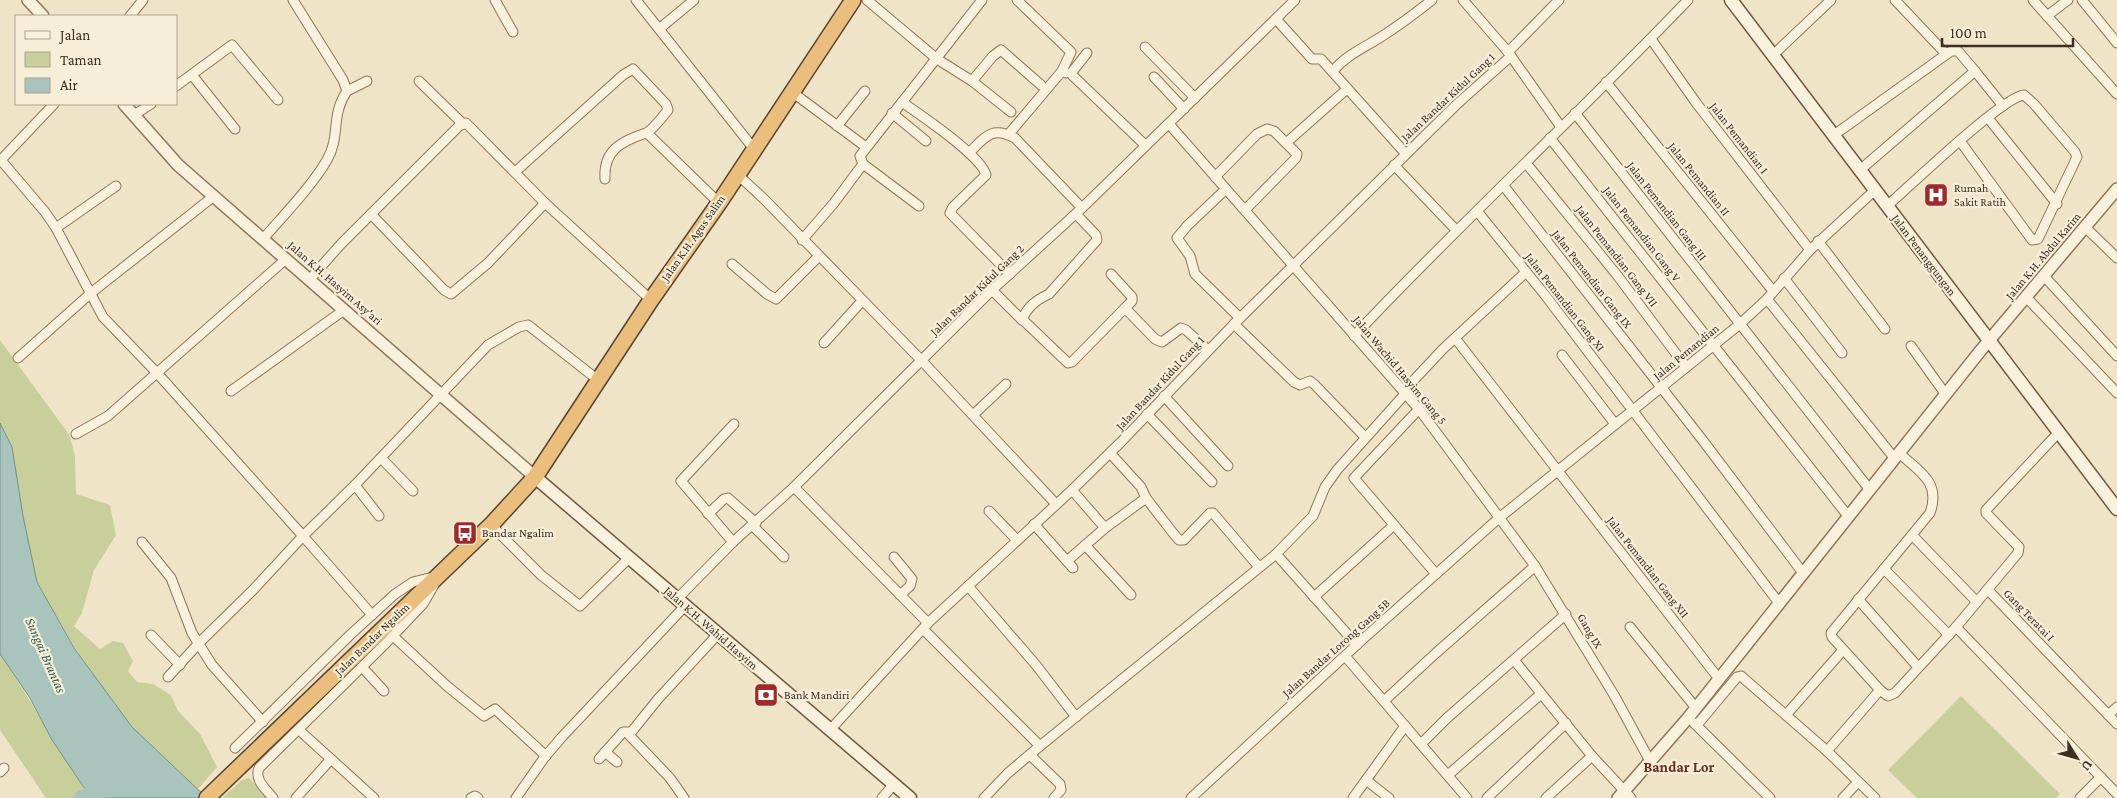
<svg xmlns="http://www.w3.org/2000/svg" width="2117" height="798" font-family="'Crimson Pro',serif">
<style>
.green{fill:#c9cf9b}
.water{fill:#a9c4bc;stroke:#6f938a}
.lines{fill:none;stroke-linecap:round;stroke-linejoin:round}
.river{stroke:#a9c4bc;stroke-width:16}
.minor-casing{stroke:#8d765c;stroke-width:11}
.tertiary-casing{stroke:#8d765c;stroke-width:14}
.secondary-casing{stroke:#6f573f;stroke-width:15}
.trunk-casing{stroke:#5b4430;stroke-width:18}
.minor{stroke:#faf1dc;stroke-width:9}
.tertiary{stroke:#faf1dc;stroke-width:11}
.secondary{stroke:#faf1dc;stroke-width:12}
.trunk{stroke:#eabe7c;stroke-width:15}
.labels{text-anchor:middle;stroke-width:4.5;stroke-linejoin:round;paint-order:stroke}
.street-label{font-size:12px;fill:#3d2e20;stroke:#f7eed8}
.poi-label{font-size:12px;fill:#3d2e20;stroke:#f7eed8;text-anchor:start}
.water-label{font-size:14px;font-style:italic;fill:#2f5d5a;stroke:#f7eed8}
.quarter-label{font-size:15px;font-weight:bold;fill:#6b2e1e;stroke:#f7eed8}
</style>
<rect width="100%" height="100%" fill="#f0e4c8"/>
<!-- green -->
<g class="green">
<path d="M 0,340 L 70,436 L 75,457 L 76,494 L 110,505 L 116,535 L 94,570 L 82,613 L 74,626 L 100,649 L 113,641 L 123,643 L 133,661 L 128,671 L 137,682 L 153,684 L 171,695 L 178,711 L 200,734 L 217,767 L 198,789 L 132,727 L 111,700 L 74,647 L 37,582 L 23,516 L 12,447 L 0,423 Z"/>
<path d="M 0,654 C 32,701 58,751 91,798 L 46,798 L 0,730 Z"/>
<path d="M 1961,696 L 2060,794 L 2056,798 L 1917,798 L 1888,770 Z"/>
<path d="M 249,778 L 267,798 L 222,798 L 242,780 Z"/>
</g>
<!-- water -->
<path class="water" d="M 0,423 L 12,447 L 23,516 L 37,582 L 74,648 L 132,727 L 207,798 L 91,798 L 52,740 L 30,698 L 0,654 Z"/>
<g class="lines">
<!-- river -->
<path class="river" d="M 82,798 L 109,787"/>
<defs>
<g id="minor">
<path d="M 495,0 L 513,32"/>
<path d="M 636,0 L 754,149"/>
<path d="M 867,0 L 937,59 L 972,81 L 1011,112"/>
<path d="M 1017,0 L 1071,52 L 1062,71"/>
<path d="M 1463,0 L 1508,52 L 1561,127"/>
<path d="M 1895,0 L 1946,54"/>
<path d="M 2033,0 L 2117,94"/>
<path d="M 2082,0 L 2117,43"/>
<path d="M 130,16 L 143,0"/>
<path d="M 2047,16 L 2068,0"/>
<path d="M 1276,19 L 1312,59 L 1321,59 L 1406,154"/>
<path d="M 659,29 L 694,0"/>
<path d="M 1651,39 L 1697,104 L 1810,250"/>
<path d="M 1145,47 L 1195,98"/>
<path d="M 1508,52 L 1559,0"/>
<path d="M 1087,53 L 1072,72 L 1072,75 L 1145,145"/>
<path d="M 1773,55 L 1831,0"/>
<path d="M 1333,71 C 1347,54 1366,47 1384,35 C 1401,24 1417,12 1432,0"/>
<path d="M 192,75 L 235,129"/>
<path d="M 1154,77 L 1184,109"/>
<path d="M 419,81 L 463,124"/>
<path d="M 972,81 L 993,56 L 1001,50 L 1041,85"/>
<path d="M 1606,82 L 1773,291"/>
<path d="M 176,86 L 232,45 L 278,100"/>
<path d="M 347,91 L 367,81"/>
<path d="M 792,92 L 866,147"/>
<path d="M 902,102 C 920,115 981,155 986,175 L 953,207 L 950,213 L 1010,274"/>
<path d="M 892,113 L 926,141"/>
<path d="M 1575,113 L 1870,490"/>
<path d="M 134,115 L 151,104"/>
<path d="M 1988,118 L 2057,204"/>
<path d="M 1169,124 L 1419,409 L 1535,566 L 1614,695 L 1650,761"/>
<path d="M 837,126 L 865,91"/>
<path d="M 647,133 L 719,203"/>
<path d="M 1008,135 L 1062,71 L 1066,73"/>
<path d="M 1834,135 L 1951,51 L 1958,51 L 1975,71"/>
<path d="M 1550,138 L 1848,516"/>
<path d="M 1286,143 L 1347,89"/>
<path d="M 969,153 C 986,136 992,126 1015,138 L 1082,208"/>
<path d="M 0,159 L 45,212 L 56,228 L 103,317 L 157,373 L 303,536 L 355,485 L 488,345 L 519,327 L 528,325 L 598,380"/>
<path d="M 0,161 L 54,104"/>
<path d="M 1526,163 L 1617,275 L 1686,367"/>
<path d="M 1394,165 L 1456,230"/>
<path d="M 1860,170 L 1975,71 L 2003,106"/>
<path d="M 515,172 L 623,75 L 633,69 L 666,104 L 668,110 C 663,116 653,130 646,133 C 622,141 603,150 605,179"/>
<path d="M 737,174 L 764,199 L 922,361 L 1056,504"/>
<path d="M 1215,177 L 1257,134 L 1267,129 L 1274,131 L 1297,154 L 1296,158 L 1245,210"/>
<path d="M 1503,185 L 1704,442 L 1803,573"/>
<path d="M 1226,189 L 1187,226 L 1177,238 L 1190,256 L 1195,274 L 1240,318"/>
<path d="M 919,206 L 863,164 L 860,156 L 982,0"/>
<path d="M 1887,206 C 1909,187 2002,97 2024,95 L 2034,104 L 2075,152 L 2077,157 L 2038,239 L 2032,240 L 1960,141"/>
<path d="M 1477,211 L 1545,295 L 1779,603"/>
<path d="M 371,214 L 444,290 L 451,294 L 488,263 L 545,203"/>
<path d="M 2085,227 L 2117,258"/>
<path d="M 56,228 L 116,186"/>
<path d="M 263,239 C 283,216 312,186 327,160 C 341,136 330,116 347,91 L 343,80 L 293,0"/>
<path d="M 802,240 L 834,203 L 863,164"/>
<path d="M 1818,241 L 1885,329"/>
<path d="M 732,264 L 767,294 L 776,299 L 818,257"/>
<path d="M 1111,274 L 1132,297 L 1132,301 L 1125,308 L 1155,339 L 1162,342 L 1181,328 L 1186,330 L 1208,350"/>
<path d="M 2044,276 L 2117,356"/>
<path d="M 1784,278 L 1842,353"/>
<path d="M 310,279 L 341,244 L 459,126 L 466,123 L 545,203 L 651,300"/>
<path d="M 992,290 L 1022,320 C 1027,307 1036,300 1049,294 L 1097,240 L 1096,235 L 1076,214"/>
<path d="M 2026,297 L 2117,393"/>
<path d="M 1767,299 L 1895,459"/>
<path d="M 1022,319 L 1068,363 L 1072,362 L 1125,308"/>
<path d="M 1234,324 L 1294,382 L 1300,385 L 1310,381 L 1315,385 L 1365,437"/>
<path d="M 1354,336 C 1462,221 1579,114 1688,0"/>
<path d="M 1455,338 L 1719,679"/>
<path d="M 824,343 L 862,301"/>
<path d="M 1911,346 L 1946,395"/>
<path d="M 1562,355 L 1615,424"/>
<path d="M 18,358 L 91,293 L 214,196"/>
<path d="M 231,391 L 344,310"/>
<path d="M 1164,396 L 1228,466"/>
<path d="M 1419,409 L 1354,478 L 1436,574"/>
<path d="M 1147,414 L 1212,482"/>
<path d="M 973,415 L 1006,384"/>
<path d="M 76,434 L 108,416 L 286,259"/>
<path d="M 1110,453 L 1141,487 L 1146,498 L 1173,533 L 1179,540 L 1184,540 L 1210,513 L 1213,513 L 1259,567"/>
<path d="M 1899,453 C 1920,472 1941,482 1930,513 L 1831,633 L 1832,637 L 1880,690 L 1888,696 L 1895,693 L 1956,627 L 2018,553 L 2019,547 L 2016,544 L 1986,513 L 1986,510 L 2059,432"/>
<path d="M 381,458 L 413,491"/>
<path d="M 355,485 L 379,516"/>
<path d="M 794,487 L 928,623"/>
<path d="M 1072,490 L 1105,528 L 1146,498"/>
<path d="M 989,511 L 1017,540"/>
<path d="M 708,514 L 724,499 L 728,498 L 756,523"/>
<path d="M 1034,524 L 1073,568"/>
<path d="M 491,525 L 541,575 L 580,606 L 629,558"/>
<path d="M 753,526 L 784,557"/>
<path d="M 1912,535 L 1977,602"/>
<path d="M 142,542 L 171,578 L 192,633 L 212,665 L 263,722"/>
<path d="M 733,542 L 681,481 L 734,424"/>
<path d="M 1085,545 L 1131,595"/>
<path d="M 1276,554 L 1357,645"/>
<path d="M 894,557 L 912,579 L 910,586 L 900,595"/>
<path d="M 1067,561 L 1105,528"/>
<path d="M 1884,569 L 1949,635"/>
<path d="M 968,586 L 1036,665 L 1076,717"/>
<path d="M 1988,590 L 2117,724"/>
<path d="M 1314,597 L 1394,525"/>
<path d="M 677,599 L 733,542 L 794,487 L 992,290 L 1082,208 L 1295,0"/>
<path d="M 1858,599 L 1918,667"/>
<path d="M 1630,627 L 1696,708"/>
<path d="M 1956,627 L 2117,794"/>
<path d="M 923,629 L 1040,746"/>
<path d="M 151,635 L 180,665"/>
<path d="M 393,636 L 447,686 L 484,716 L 495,709 L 546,756"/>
<path d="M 1345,656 L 1467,798"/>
<path d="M 1514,660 L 1592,756 L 1546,798"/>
<path d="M 362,667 L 384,691"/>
<path d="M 168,677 L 199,643 L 253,590 L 303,536 L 372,615"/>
<path d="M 1384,701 L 1436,653 L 1535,566"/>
<path d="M 1786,715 L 1843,650"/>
<path d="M 2108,715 L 2117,707"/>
<path d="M 1694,723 L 1770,798"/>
<path d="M 1697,725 L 1737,677 L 1741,676 L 1827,751 L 1875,798"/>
<path d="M 299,730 L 374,798"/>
<path d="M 830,730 L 928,623 L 1072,490 L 1121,442 L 1234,324 L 1456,105 L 1511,56"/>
<path d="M 1421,744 L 1447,718 L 1566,614"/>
<path d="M 235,748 L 350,635 L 395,594 L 413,582 L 433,577"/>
<path d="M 1827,751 L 1880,690"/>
<path d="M 605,752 L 617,762"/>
<path d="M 1030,755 L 1060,784 L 1061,790 L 1054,798"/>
<path d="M 1592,756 L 1631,798"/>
<path d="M 599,759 L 623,732 L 630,732"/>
<path d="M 0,772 L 4,768"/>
<path d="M 1448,775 L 1541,694"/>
<path d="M 1366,780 L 1389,798"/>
<path d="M 273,798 C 266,789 254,780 259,768 L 387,642 L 423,604 L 434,585"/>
<path d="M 296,798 L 331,759"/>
<path d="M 471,798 L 475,796 L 478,798"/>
<path d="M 516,798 L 544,758 L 561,738 L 685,606"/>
<path d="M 684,798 L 670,778 L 629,735 L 658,699 L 718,634"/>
<path d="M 882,798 L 894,784"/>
<path d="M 984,798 L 1008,773 L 1040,746 L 1276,554 L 1313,516 L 1325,487 L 1337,470 L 1405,394 L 1412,382 L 1443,349 L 1526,272"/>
<path d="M 1191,798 L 1363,639 L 1499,518 L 1740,324 L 1767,299 L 1810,250 L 1875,190"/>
<path d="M 1353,798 L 1405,726"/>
<path d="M 1487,798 L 1566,723"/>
<path d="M 1843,798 L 1858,782"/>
<path d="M 2080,798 L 2101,777"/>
</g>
<g id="tertiary">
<path d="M 28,0 L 43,16"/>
<path d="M 124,104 L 178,165 L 194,179 L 535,477"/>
<path d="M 1618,798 L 1688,718 L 1981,350 L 2117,189"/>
</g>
<g id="secondary">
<path d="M 1731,0 L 2117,509"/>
<path d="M 535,477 L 910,798"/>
</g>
<path id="trunk" d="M 207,798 L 491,525 L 535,477 L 651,300 L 719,203 L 853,0"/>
</defs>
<!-- minor casing -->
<use href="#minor" class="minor-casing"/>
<!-- tertiary casing -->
<use href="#tertiary" class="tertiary-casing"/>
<!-- secondary casing -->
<use href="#secondary" class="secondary-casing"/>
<!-- trunk casing -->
<use href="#trunk" class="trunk-casing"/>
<!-- minor -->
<use href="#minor" class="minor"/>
<!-- tertiary -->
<use href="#tertiary" class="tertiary"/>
<!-- secondary -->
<use href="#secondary" class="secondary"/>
<!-- trunk -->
<use href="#trunk" class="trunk"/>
</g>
<!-- icons -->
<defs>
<symbol id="hospital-square" viewBox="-11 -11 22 22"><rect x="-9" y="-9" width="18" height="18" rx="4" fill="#9e2a2b" stroke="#f7eed8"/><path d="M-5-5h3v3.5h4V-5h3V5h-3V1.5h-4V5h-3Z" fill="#fff"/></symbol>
<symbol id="bus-square" viewBox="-11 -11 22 22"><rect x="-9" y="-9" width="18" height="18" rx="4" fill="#9e2a2b" stroke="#f7eed8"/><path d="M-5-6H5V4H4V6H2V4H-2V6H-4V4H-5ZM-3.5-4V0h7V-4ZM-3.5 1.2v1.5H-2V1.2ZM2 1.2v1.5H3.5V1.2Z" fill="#fff"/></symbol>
<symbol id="bank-square" viewBox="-11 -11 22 22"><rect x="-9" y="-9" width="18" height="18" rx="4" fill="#9e2a2b" stroke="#f7eed8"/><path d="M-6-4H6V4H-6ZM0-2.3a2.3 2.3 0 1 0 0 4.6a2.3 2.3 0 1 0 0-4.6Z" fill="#fff"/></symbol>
</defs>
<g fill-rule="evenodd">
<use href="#hospital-square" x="1922" y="181" width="28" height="28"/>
<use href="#bus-square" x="451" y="519" width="28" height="28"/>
<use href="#bank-square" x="752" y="681" width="28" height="28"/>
</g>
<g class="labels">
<!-- street labels -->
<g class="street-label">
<text transform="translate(1448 97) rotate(-43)" y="4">Jalan Bandar Kidul Gang 1</text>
<text transform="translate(1739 138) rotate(52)" y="4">Jalan Pemandian I</text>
<text transform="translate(1699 179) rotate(51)" y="4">Jalan Pemandian II</text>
<text transform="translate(1667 211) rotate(52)" y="4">Jalan Pemandian Gang III</text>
<text transform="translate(1642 234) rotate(52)" y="4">Jalan Pemandian Gang V</text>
<text transform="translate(693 238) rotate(-55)" y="4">Jalan K.H. Agus Salim</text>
<text transform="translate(1924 255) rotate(53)" y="4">Jalan Penanggungan</text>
<text transform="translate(1617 256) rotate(52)" y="4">Jalan Pemandian Gang VII</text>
<text transform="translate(2043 256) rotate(-50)" y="4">Jalan K.H. Abdul Karim</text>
<text transform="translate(1592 279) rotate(52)" y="4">Jalan Pemandian Gang IX</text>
<text transform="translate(335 283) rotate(41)" y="4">Jalan K.H. Hasyim Asy'ari</text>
<text transform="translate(977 290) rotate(-44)" y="4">Jalan Bandar Kidul Gang 2</text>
<text transform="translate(1565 302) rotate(52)" y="4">Jalan Pemandian Gang XI</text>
<text transform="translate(1686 352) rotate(-39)" y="4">Jalan Pemandian</text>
<text transform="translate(1400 370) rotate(50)" y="4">Jalan Wachid Hasyim Gang 5</text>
<text transform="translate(1160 383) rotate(-47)" y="4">Jalan Bandar Kidul Gang 1</text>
<text transform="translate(1648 567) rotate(52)" y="4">Jalan Pemandian Gang XII</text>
<text transform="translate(2029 615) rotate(46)" y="4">Gang Teratai I</text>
<text transform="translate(711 628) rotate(41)" y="4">Jalan K.H. Wahid Hasyim</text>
<text transform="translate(1590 631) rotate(60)" y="4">Gang IX</text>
<text transform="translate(372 639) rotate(-44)" y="4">Jalan Bandar Ngalim</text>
<text transform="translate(1336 648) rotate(-42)" y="4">Jalan Bandar Lorong Gang 5B</text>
</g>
<!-- poi labels -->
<g class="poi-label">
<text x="1954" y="192">Rumah<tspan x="1954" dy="14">Sakit Ratih</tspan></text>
<text x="482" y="537">Bandar Ngalim</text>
<text x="784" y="699">Bank Mandiri</text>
</g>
<!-- water labels -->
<g class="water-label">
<text transform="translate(46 655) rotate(66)" y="5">Sungai Brantas</text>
</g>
<!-- quarter labels -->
<g class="quarter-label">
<text x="1679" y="772">Bandar Lor</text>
</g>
</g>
<!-- legend -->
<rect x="15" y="15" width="162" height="90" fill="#f7eed8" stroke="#ada18e"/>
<rect x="25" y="31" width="25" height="8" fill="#faf1dc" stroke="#ada18e"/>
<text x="60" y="40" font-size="15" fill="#3d2e20">Jalan</text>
<rect x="25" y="52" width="25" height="15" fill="#c9cf9b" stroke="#ada18e"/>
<text x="60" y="65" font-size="15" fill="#3d2e20">Taman</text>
<rect x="25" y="78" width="25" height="15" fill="#a9c4bc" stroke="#ada18e"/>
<text x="60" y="90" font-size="15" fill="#3d2e20">Air</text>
<!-- north arrow -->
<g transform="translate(2077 758) rotate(127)" stroke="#f7eed8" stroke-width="4" paint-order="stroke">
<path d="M0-4L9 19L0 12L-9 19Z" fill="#3d2e20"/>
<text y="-8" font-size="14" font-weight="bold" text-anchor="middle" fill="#3d2e20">U</text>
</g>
<!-- scale -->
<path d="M1942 38v8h131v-8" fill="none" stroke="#3d2e20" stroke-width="2.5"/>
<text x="1950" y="38" font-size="15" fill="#3d2e20" stroke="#f7eed8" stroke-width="4" paint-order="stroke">100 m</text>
</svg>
